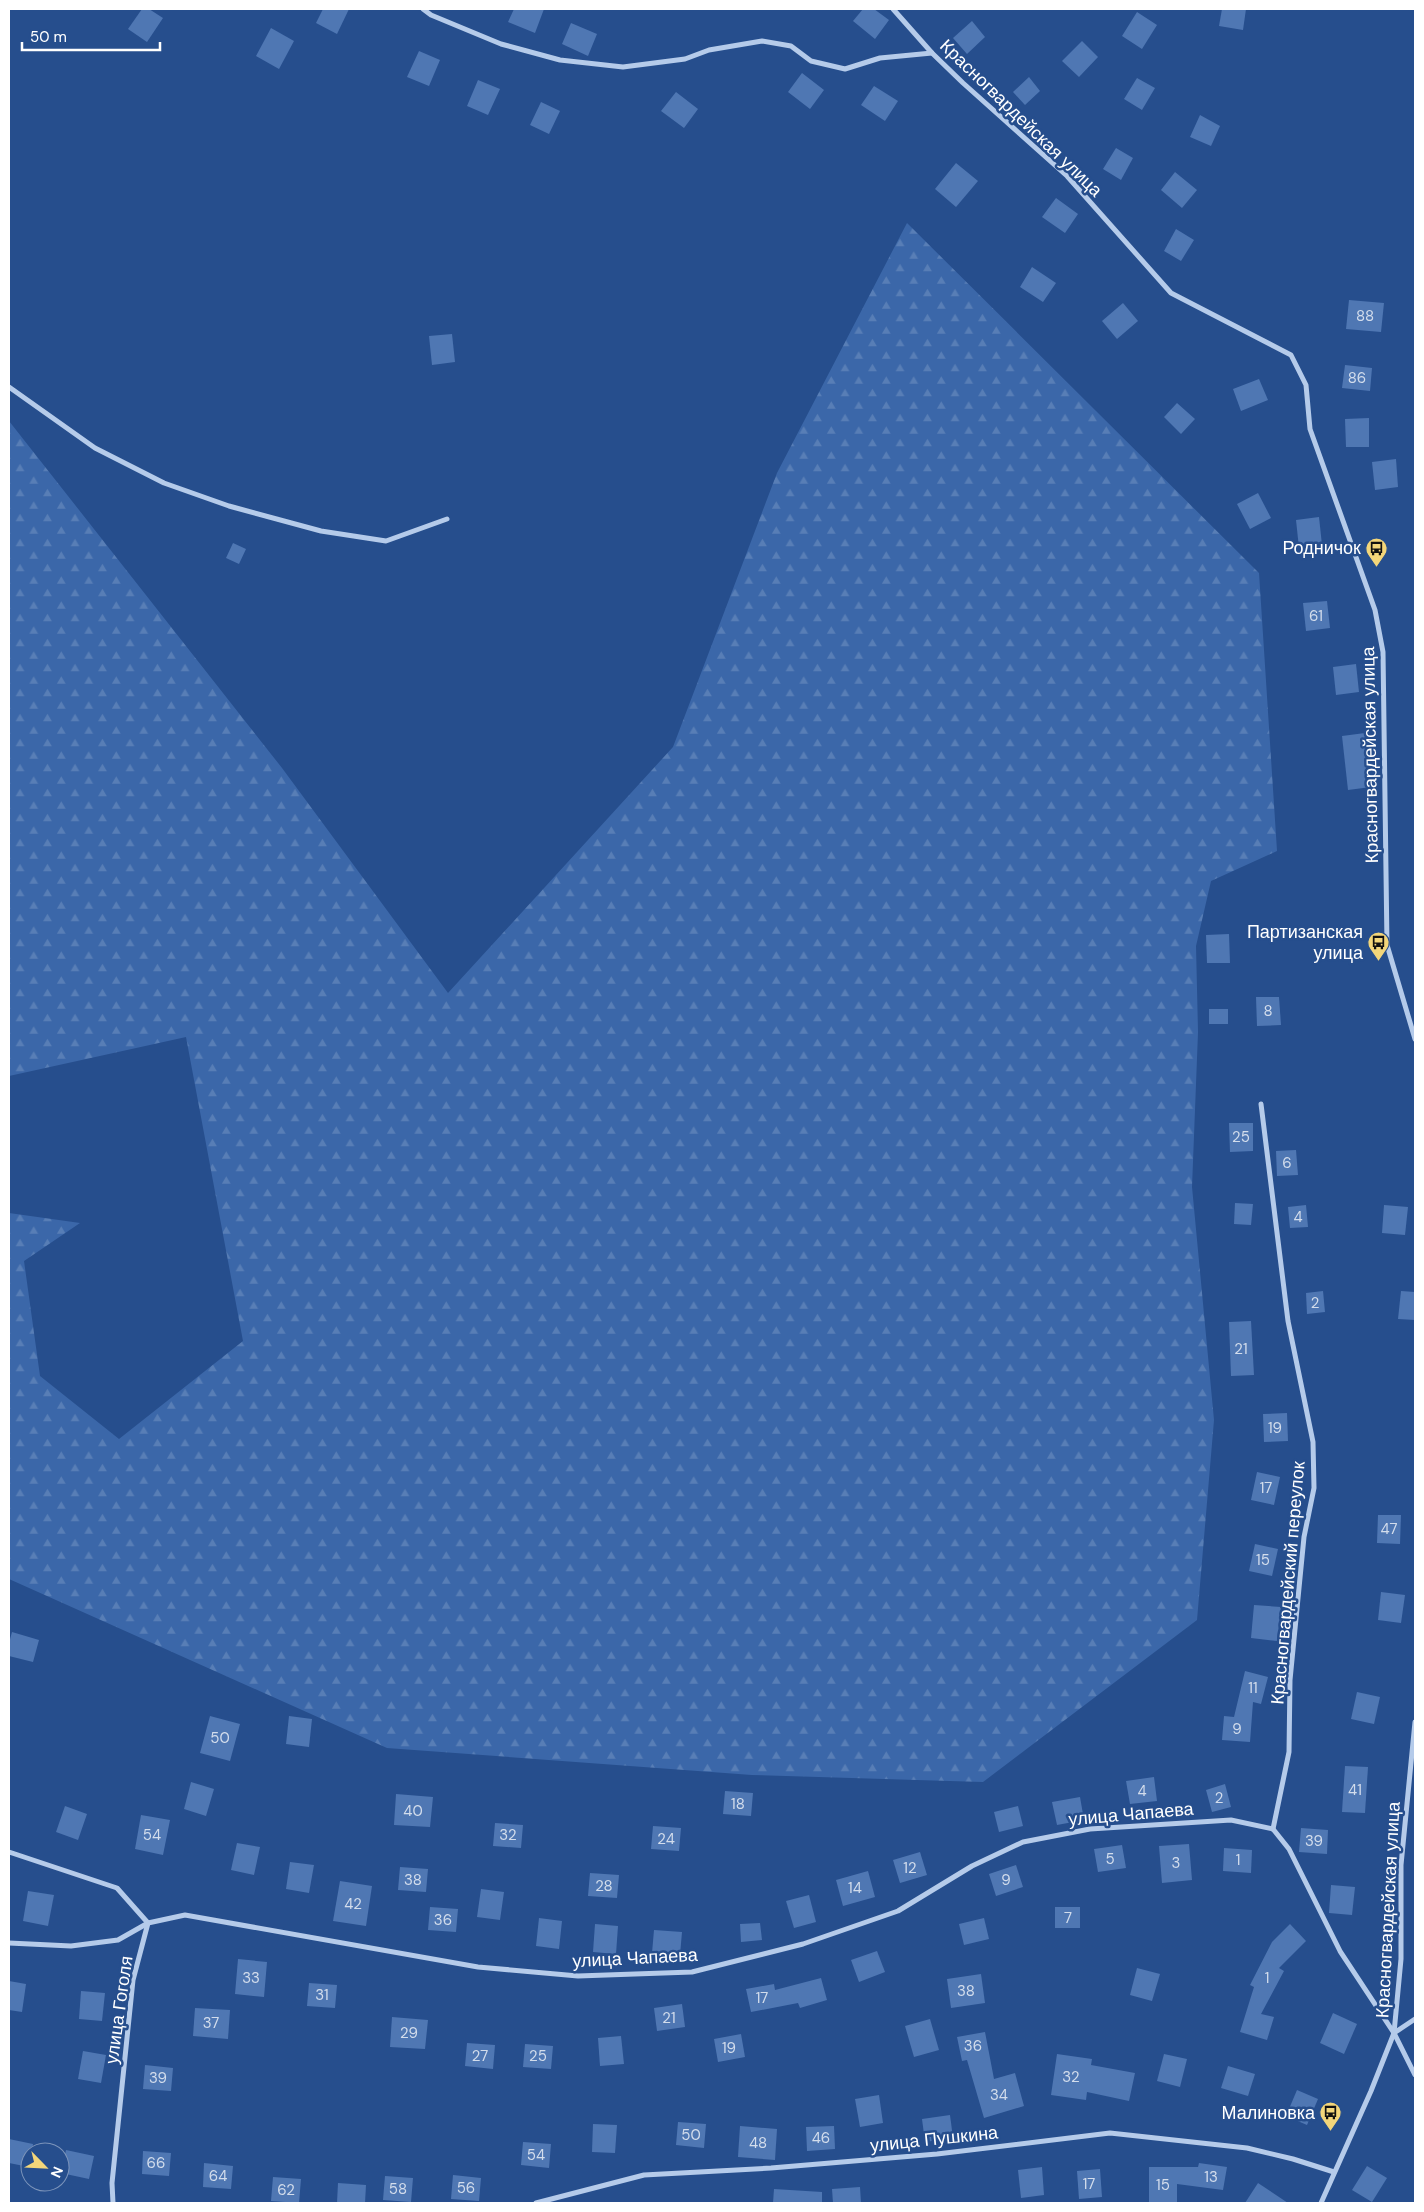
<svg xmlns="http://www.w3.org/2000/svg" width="1424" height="2212" font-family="'DM Sans',sans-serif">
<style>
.forest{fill:url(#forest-firs)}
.building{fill:#4f77b3}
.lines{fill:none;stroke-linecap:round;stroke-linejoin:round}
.minor{stroke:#b5cbea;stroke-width:5}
.labels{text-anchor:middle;stroke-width:5;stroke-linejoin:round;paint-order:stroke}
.number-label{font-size:15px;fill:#d3ddec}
.street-label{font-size:18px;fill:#fff;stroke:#264e8d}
.poi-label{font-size:18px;fill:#fff;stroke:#264e8d;text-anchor:end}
</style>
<defs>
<pattern id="forest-firs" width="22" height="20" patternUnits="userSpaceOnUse" patternTransform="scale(1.25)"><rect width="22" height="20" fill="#3b67a9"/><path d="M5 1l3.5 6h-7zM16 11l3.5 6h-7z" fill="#587eb6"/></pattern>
</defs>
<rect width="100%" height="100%" fill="#264e8d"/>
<!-- forest -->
<path class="forest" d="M 907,223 L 1259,573 L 1277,851 L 1211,881 L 1196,946 L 1198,1032 L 1192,1187 L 1214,1420 L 1197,1620 L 983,1782 L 752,1775 L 387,1748 L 9,1579 L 9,1213 L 80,1223 L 24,1261 L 40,1376 L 119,1439 L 243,1341 L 186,1037 L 9,1076 L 9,421 L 282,768 L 448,993 L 673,747 L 777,473 Z"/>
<!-- building -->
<g class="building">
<path d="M 142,9 L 149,9 L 163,18 L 147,42 L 128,29 Z"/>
<path d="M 323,9 L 349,9 L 337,34 L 316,23 Z"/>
<path d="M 514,9 L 544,9 L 535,33 L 508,22 Z"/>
<path d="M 863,9 L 874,9 L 889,20 L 875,39 L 853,21 Z"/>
<path d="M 1222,9 L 1246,9 L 1243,30 L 1219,26 Z"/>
<path d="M 1137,12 L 1157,25 L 1142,49 L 1122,36 Z"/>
<path d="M 972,21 L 985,37 L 967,54 L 953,38 Z"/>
<path d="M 571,23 L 597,34 L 588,56 L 562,44 Z"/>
<path d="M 271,28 L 294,41 L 279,69 L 256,56 Z"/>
<path d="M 1082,41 L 1098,57 L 1079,77 L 1062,61 Z"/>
<path d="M 419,51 L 440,60 L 429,86 L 407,77 Z"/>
<path d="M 802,73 L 824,90 L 810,109 L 788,92 Z"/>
<path d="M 1029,77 L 1040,91 L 1025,105 L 1013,92 Z"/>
<path d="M 1137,78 L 1155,88 L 1142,110 L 1124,99 Z"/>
<path d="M 478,80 L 500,89 L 488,115 L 467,106 Z"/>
<path d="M 874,86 L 898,101 L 885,121 L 861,105 Z"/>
<path d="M 676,92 L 698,109 L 684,128 L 661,111 Z"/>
<path d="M 541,102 L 560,111 L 549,134 L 530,125 Z"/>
<path d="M 1200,115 L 1220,126 L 1211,146 L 1190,137 Z"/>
<path d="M 1116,148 L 1133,158 L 1121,180 L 1103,169 Z"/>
<path d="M 956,163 L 978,181 L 956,207 L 935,189 Z"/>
<path d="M 1175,172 L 1197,190 L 1182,208 L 1161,190 Z"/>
<path d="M 1056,198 L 1078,214 L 1065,233 L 1042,217 Z"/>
<path d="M 1176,229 L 1194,240 L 1181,261 L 1164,251 Z"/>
<path d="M 1032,267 L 1056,283 L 1043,302 L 1020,287 Z"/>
<path d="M 1349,300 L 1384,303 L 1381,332 L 1346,329 Z"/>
<path d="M 1123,303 L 1138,321 L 1117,339 L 1102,321 Z"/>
<path d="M 452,334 L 455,362 L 432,365 L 429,336 Z"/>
<path d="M 1345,365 L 1372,368 L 1370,391 L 1342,388 Z"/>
<path d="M 1259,379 L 1268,400 L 1241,411 L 1233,389 Z"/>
<path d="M 1177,403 L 1195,419 L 1181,434 L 1164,417 Z"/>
<path d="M 1369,418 L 1369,447 L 1346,447 L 1345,419 Z"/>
<path d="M 1396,459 L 1398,487 L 1375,490 L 1372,462 Z"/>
<path d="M 1258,493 L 1271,518 L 1250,529 L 1237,504 Z"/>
<path d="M 1319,517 L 1322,545 L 1299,548 L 1296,520 Z"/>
<path d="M 233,543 L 246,549 L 239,564 L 226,558 Z"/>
<path d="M 1327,601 L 1330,628 L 1306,631 L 1303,603 Z"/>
<path d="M 1356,664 L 1359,692 L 1336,695 L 1333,667 Z"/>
<path d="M 1365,733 L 1371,787 L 1348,790 L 1342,736 Z"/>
<path d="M 1229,934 L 1230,963 L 1207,963 L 1206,935 Z"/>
<path d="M 1256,997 L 1279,997 L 1281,1025 L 1257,1026 Z"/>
<rect x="1209" y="1009" width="19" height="15"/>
<path d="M 1229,1123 L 1253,1123 L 1253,1151 L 1230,1152 Z"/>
<path d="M 1296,1150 L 1298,1175 L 1277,1176 L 1276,1151 Z"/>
<path d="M 1235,1203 L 1253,1204 L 1251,1225 L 1234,1224 Z"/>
<path d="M 1306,1205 L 1308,1227 L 1290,1228 L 1288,1207 Z"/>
<path d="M 1384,1205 L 1408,1207 L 1405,1235 L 1382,1233 Z"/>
<path d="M 1323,1291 L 1325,1312 L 1307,1314 L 1306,1293 Z"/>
<path d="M 1401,1291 L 1415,1292 L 1415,1320 L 1398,1319 Z"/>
<path d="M 1251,1321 L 1254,1375 L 1231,1376 L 1229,1322 Z"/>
<path d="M 1287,1413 L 1288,1441 L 1264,1442 L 1263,1414 Z"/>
<path d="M 1257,1472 L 1280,1477 L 1274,1505 L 1251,1500 Z"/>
<path d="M 1378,1515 L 1401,1515 L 1400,1544 L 1377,1543 Z"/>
<path d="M 1255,1544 L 1278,1549 L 1272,1576 L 1249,1571 Z"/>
<path d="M 1381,1592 L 1405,1595 L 1401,1623 L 1378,1620 Z"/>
<path d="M 1254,1605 L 1281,1607 L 1277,1641 L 1251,1638 Z"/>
<path d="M 12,1632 L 39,1640 L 33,1662 L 9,1656 L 9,1643 Z"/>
<path d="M 1245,1671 L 1268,1677 L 1261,1704 L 1253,1702 L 1250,1742 L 1222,1740 L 1224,1716 L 1234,1717 Z"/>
<path d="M 1357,1692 L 1380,1697 L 1374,1724 L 1351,1719 Z"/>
<path d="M 210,1716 L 240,1724 L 230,1761 L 200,1753 Z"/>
<path d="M 289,1716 L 312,1719 L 309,1747 L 286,1744 Z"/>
<path d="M 1345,1766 L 1368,1767 L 1365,1813 L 1342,1812 Z"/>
<path d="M 1154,1777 L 1157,1801 L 1130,1804 L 1126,1781 Z"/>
<path d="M 191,1782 L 214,1789 L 206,1816 L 184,1809 Z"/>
<path d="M 1225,1784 L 1231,1807 L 1212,1812 L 1206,1790 Z"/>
<path d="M 725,1791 L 753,1793 L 751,1816 L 723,1814 Z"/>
<path d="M 396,1794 L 433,1797 L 430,1827 L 394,1825 Z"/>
<path d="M 1080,1797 L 1084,1820 L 1057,1825 L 1052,1802 Z"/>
<path d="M 65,1806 L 87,1814 L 78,1840 L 56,1832 Z"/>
<path d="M 1018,1806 L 1023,1826 L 999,1832 L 994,1812 Z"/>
<path d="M 141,1815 L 170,1820 L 163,1855 L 135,1849 Z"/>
<path d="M 495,1823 L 523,1825 L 521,1848 L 493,1846 Z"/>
<path d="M 653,1826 L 681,1828 L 679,1851 L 651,1849 Z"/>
<path d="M 1301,1828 L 1328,1830 L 1327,1854 L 1299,1852 Z"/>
<path d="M 237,1843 L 260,1847 L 254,1875 L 231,1870 Z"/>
<path d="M 1189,1844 L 1192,1880 L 1162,1883 L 1159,1846 Z"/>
<path d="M 1122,1845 L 1126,1868 L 1098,1872 L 1094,1849 Z"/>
<path d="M 1224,1848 L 1252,1850 L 1251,1873 L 1223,1871 Z"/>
<path d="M 920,1852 L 927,1875 L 900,1883 L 893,1860 Z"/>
<path d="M 290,1862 L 314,1865 L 309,1893 L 286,1889 Z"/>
<path d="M 1016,1865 L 1023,1887 L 996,1896 L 989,1874 Z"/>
<path d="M 400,1867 L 428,1869 L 426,1892 L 398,1890 Z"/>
<path d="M 868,1871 L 875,1897 L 843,1906 L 836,1880 Z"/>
<path d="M 590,1873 L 619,1875 L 617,1898 L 588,1896 Z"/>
<path d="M 340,1881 L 372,1886 L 366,1926 L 333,1921 Z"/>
<path d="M 1331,1885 L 1355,1887 L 1352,1915 L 1329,1913 Z"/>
<path d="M 481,1889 L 504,1892 L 500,1920 L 477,1917 Z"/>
<path d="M 28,1891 L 54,1895 L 48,1926 L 23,1921 Z"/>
<path d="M 809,1895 L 816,1922 L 794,1928 L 786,1901 Z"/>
<path d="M 430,1907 L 458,1909 L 456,1932 L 428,1930 Z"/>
<rect x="1055" y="1907" width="25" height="21"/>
<path d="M 539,1918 L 562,1921 L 559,1949 L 536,1946 Z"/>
<path d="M 984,1918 L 989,1939 L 964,1945 L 959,1924 Z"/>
<path d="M 760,1923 L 762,1940 L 741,1942 L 740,1924 Z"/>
<path d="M 595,1924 L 618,1926 L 616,1954 L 593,1952 Z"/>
<path d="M 1290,1924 L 1306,1941 L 1279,1968 L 1284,1971 L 1261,2014 L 1274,2017 L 1267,2040 L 1240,2032 L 1254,1987 L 1250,1985 L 1272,1942 Z"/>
<path d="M 654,1930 L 682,1932 L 680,1955 L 652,1953 Z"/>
<path d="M 877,1951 L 885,1972 L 859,1982 L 851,1960 Z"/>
<path d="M 238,1959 L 267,1962 L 264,1997 L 235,1994 Z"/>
<path d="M 1137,1968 L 1160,1974 L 1152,2001 L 1130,1995 Z"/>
<path d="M 981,1974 L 985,2003 L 951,2008 L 947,1979 Z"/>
<path d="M 821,1978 L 827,2000 L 800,2008 L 798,2003 L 751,2012 L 746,1989 L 774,1984 L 775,1990 Z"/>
<path d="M 9,1981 L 26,1984 L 22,2012 L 9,2010 Z"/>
<path d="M 309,1983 L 337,1985 L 335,2008 L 307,2006 Z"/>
<path d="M 81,1991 L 105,1993 L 102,2021 L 79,2019 Z"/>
<path d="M 682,2004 L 685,2027 L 657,2031 L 654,2008 Z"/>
<path d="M 195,2008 L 230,2010 L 228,2039 L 193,2036 Z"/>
<path d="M 1333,2013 L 1357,2024 L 1344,2054 L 1320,2043 Z"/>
<path d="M 392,2017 L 428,2020 L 425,2049 L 390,2047 Z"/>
<path d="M 930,2019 L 939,2050 L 914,2057 L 905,2026 Z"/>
<path d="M 985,2032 L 994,2079 L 1015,2073 L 1024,2106 L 984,2118 L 967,2060 L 962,2061 L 957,2037 Z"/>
<path d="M 741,2034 L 745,2057 L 718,2062 L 714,2039 Z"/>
<path d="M 621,2036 L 624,2064 L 600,2066 L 598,2038 Z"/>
<path d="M 467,2043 L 495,2045 L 493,2069 L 465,2066 Z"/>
<path d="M 525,2044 L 553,2046 L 551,2069 L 523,2067 Z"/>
<path d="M 83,2051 L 106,2055 L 101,2083 L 78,2079 Z"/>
<path d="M 1057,2054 L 1092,2059 L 1091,2065 L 1135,2073 L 1129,2101 L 1087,2092 L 1086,2100 L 1051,2095 Z"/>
<path d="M 1164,2054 L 1187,2059 L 1180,2087 L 1157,2081 Z"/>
<path d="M 145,2065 L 173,2068 L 171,2091 L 143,2089 Z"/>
<path d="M 1228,2066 L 1255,2074 L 1248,2096 L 1221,2088 Z"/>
<path d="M 1297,2090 L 1318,2099 L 1307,2125 L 1286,2116 Z"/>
<path d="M 879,2095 L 883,2123 L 860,2127 L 855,2099 Z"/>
<path d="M 950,2115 L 953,2138 L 925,2142 L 922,2119 Z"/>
<path d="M 678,2122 L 706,2124 L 704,2148 L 676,2145 Z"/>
<path d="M 593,2124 L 617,2125 L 615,2153 L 592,2152 Z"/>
<path d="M 740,2126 L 777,2129 L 775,2160 L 738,2157 Z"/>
<path d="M 834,2126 L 835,2149 L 807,2151 L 806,2127 Z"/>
<path d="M 9,2139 L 33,2144 L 32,2152 L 30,2152 L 29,2167 L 9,2163 Z"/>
<path d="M 523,2142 L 551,2144 L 549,2168 L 521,2165 Z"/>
<path d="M 66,2150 L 94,2156 L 89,2179 L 61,2173 Z"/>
<path d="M 143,2151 L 171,2153 L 169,2176 L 142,2174 Z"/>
<path d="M 204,2163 L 233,2166 L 231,2189 L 203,2187 Z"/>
<path d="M 1199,2163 L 1227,2167 L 1223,2190 L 1177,2184 L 1177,2203 L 1149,2203 L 1149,2167 L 1198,2167 Z"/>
<path d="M 1367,2166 L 1387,2178 L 1372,2202 L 1352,2190 Z"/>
<path d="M 1042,2167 L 1044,2195 L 1021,2198 L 1018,2170 Z"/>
<path d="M 1100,2169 L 1102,2197 L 1079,2199 L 1077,2171 Z"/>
<path d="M 453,2175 L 481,2178 L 479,2201 L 451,2199 Z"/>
<path d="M 385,2176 L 413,2178 L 411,2202 L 383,2200 Z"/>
<path d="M 273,2177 L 301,2179 L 299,2203 L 271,2201 Z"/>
<path d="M 338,2183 L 366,2185 L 365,2203 L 337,2203 Z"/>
<path d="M 1258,2183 L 1288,2203 L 1245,2203 Z"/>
<path d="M 860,2187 L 861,2203 L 833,2203 L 832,2189 Z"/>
<path d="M 774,2189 L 822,2192 L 822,2203 L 773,2203 Z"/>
</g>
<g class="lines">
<!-- minor -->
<g class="minor">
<path d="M 423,9 L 431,15 L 501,44 L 560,60 L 623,67 L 685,59 L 709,50 L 762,41 L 791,46 L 811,61 L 845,69 L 880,58 L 932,53"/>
<path d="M 893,9 L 932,53 L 963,83 L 1067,176 L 1171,293 L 1291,355 L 1306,385 L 1310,429 L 1375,610 L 1383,652 L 1387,945 L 1415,1039"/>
<path d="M 9,387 L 95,448 L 164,483 L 229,506 L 321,531 L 386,541 L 447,519"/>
<path d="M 1261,1104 L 1288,1321 L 1313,1442 L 1314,1488 L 1304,1537 L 1290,1680 L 1289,1752 L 1273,1829 L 1289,1849 L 1340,1951 L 1394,2033 L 1415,2075"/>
<path d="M 9,1852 L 117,1888 L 148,1923 L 133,1980 L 112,2183 L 113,2203"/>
<path d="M 9,1943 L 71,1946 L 118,1940 L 148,1923 L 185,1915 L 478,1967 L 578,1976 L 692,1972 L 803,1944 L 898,1911 L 972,1866 L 1023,1842 L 1090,1829 L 1231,1820 L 1273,1829"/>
<path d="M 1394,2033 L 1415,2019"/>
<path d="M 536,2203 L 644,2175 L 771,2168 L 937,2154 L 1110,2133 L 1247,2148 L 1293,2159 L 1334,2172"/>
<path d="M 1321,2203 L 1371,2091 L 1394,2033 L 1401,1959 L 1401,1865 L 1415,1722"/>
</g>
</g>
<!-- icons -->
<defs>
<symbol id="bus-pin" viewBox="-11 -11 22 30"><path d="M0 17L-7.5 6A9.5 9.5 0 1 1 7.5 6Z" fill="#f3d67a" stroke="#264e8d"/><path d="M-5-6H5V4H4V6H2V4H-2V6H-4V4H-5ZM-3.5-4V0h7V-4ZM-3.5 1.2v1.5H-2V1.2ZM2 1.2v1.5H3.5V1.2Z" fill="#111"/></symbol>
</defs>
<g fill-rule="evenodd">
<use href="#bus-pin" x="1364" y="536" width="25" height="34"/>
<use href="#bus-pin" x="1366" y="930" width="25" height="34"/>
<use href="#bus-pin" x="1318" y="2100" width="25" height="34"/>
</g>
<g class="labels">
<!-- number labels -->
<g class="number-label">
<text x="1365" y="321">88</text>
<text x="1357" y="383">86</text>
<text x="1316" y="621">61</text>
<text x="1268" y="1016">8</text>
<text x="1241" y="1142">25</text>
<text x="1287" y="1168">6</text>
<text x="1298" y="1222">4</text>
<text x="1315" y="1308">2</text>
<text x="1241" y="1354">21</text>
<text x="1275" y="1433">19</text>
<text x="1266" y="1493">17</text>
<text x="1389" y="1534">47</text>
<text x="1263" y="1565">15</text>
<text x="1253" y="1693">11</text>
<text x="1237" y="1734">9</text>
<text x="220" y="1743">50</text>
<text x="1355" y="1795">41</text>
<text x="1142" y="1796">4</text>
<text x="1219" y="1803">2</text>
<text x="738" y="1809">18</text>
<text x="413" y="1816">40</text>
<text x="152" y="1840">54</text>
<text x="508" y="1840">32</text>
<text x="666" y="1844">24</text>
<text x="1314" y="1846">39</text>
<text x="1110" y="1864">5</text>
<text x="1238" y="1865">1</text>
<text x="1176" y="1868">3</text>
<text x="910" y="1873">12</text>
<text x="413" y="1885">38</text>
<text x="1006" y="1885">9</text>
<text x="604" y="1891">28</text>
<text x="855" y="1893">14</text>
<text x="353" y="1909">42</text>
<text x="1068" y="1923">7</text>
<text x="443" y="1925">36</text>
<text x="251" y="1983">33</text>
<text x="1267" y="1983">1</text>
<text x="966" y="1996">38</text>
<text x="322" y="2000">31</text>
<text x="762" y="2003">17</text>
<text x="669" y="2023">21</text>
<text x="211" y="2028">37</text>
<text x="409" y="2038">29</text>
<text x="973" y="2051">36</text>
<text x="729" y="2053">19</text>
<text x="480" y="2061">27</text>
<text x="538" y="2061">25</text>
<text x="1071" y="2082">32</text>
<text x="158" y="2083">39</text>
<text x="999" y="2100">34</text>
<text x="691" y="2140">50</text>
<text x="821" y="2143">46</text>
<text x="758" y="2148">48</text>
<text x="536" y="2160">54</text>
<text x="156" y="2168">66</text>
<text x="218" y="2181">64</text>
<text x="1211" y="2182">13</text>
<text x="1089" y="2189">17</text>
<text x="1163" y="2190">15</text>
<text x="466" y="2193">56</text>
<text x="398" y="2194">58</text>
<text x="286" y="2195">62</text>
</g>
<!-- street labels -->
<g class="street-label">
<text transform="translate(1021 118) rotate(44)" y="6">Красногвардейская улица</text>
<text transform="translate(1370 755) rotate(-91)" y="6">Красногвардейская улица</text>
<text transform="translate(1288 1583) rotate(-85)" y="6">Красногвардейский переулок</text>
<text transform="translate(1131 1814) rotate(-5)" y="6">улица Чапаева</text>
<text transform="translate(1388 1910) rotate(-87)" y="6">Красногвардейская улица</text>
<text transform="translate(635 1958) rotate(-3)" y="6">улица Чапаева</text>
<text transform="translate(119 2010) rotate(-82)" y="6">улица Гоголя</text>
<text transform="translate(934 2139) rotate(-6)" y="6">улица Пушкина</text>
</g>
<!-- poi labels -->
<g class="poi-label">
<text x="1361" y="554">Родничок</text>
<text x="1363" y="938">Партизанская<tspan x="1363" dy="21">улица</tspan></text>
<text x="1315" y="2119">Малиновка</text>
</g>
</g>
<!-- border -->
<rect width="1424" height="2212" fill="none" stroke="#ffffff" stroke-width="20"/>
<!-- north arrow -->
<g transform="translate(45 2167) rotate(114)"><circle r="24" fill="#264e8d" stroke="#7d95bb"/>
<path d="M0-4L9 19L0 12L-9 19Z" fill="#f3d67a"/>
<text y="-8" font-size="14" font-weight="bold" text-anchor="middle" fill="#ffffff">N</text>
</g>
<!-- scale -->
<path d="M22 42v8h138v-8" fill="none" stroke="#ffffff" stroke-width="2.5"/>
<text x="30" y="42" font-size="15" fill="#ffffff" stroke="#264e8d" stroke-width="4" paint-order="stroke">50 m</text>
</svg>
